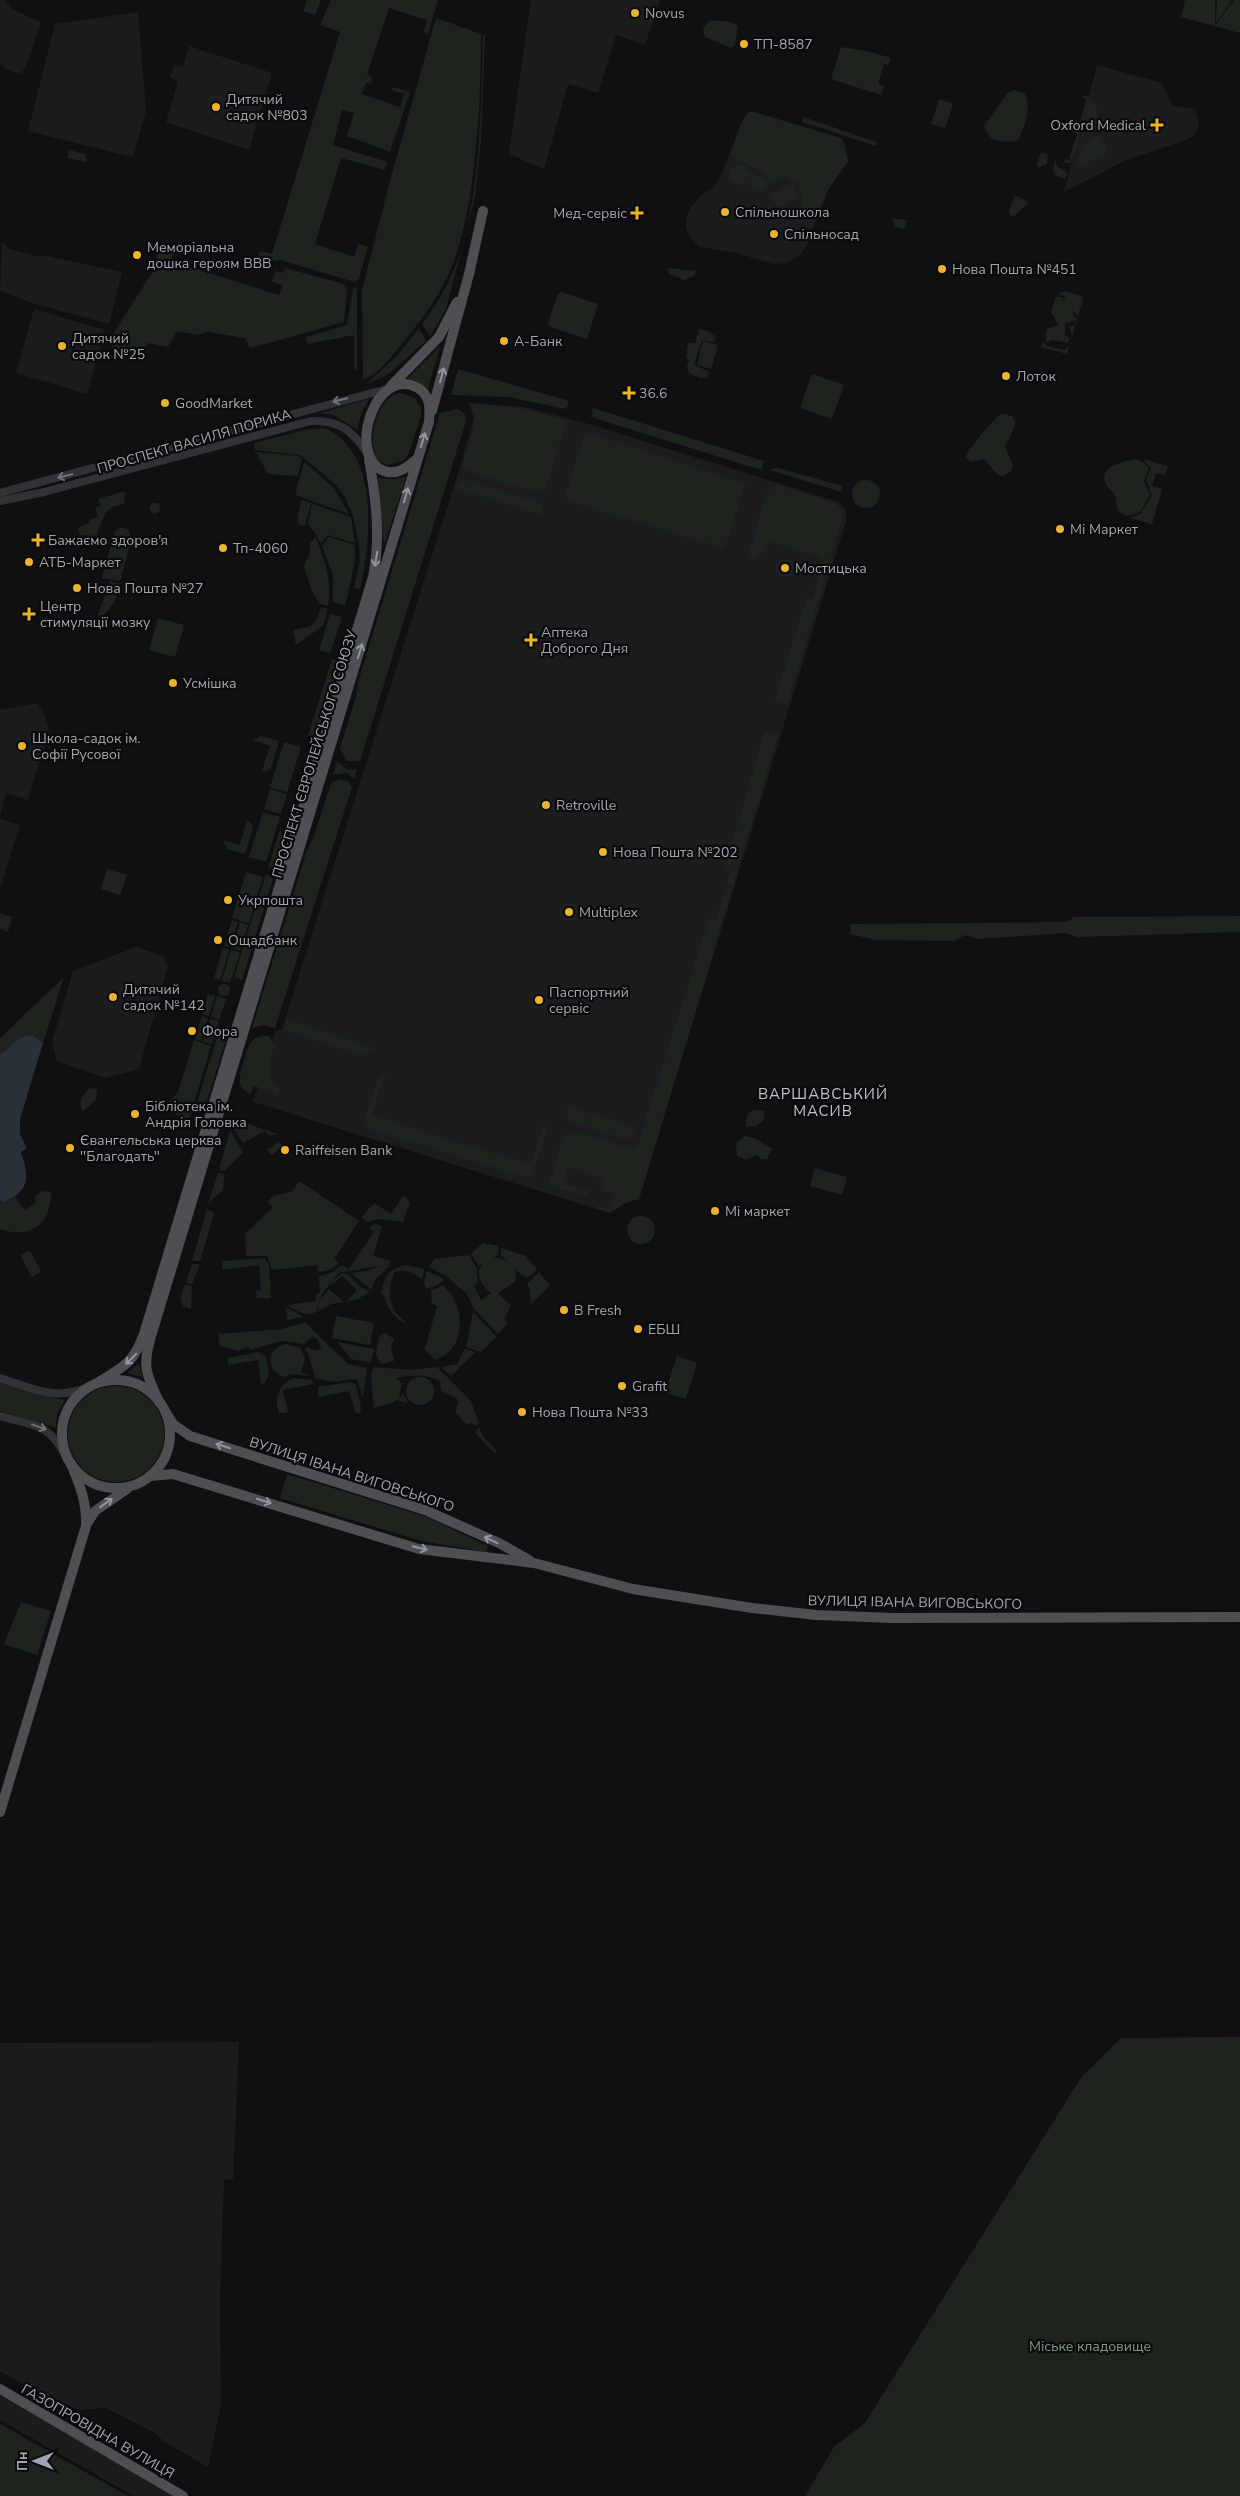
<svg xmlns="http://www.w3.org/2000/svg" width="1240" height="2496" font-family="'Nunito Sans',sans-serif">
<style>
.built{fill:#1c1c1f}
.green{fill:#1d241e}
.water{fill:#293037}
.lines{fill:none;stroke-linecap:round;stroke-linejoin:round}
.minor{stroke:#313237;stroke-width:8}
.major{stroke:#4d4f55;stroke-width:10}
.oneway{stroke:#91959f}
.oneway2{stroke:#6f727b}
.poi-dot{fill:#edb52d;stroke:#0b0b0d;stroke-width:2}
.labels{text-anchor:middle;stroke-width:4.5;stroke-linejoin:round;paint-order:stroke}
.poi-label{font-size:14px;fill:#a2a6b2;stroke:#0b0b0d;text-anchor:start}
.street-label{font-size:14px;fill:#a2a6b2;stroke:#0b0b0d}
.park-label{font-size:14px;fill:#799d7d;stroke:#0b0b0d}
.neighbourhood-label{font-size:15px;letter-spacing:1px;fill:#c3c5ce;stroke:#0b0b0d}
</style>
<rect width="100%" height="100%" fill="#101012"/>
<!-- built -->
<g class="built">
<path d="M 0,0 L 4,0 L 14,10 L 41,22 L 26,67 L 20,74 L 4,68 L 0,64 Z"/>
<path d="M 531,0 L 660,0 L 645,45 L 616,35 L 598,93 L 568,84 L 544,169 L 509,154 Z"/>
<path d="M 138,12 L 146,111 L 133,157 L 28,131 L 55,24 Z"/>
<path d="M 189,46 L 272,73 L 249,150 L 166,122 L 178,81 L 170,77 L 174,65 L 183,67 Z"/>
<path d="M 1097,65 L 1162,83 L 1172,105 L 1195,109 L 1199,123 L 1197,130 L 1193,136 L 1186,140 L 1126,160 L 1064,192 Z"/>
<path d="M 750,111 L 841,138 L 845,145 L 848,161 L 828,190 L 806,247 L 801,254 L 787,263 L 773,264 L 737,253 L 700,247 L 689,236 L 686,227 L 686,218 L 690,208 L 700,196 L 714,187 L 721,176 L 742,121 Z"/>
<path d="M 2,242 L 10,249 L 41,257 L 42,255 L 122,272 L 109,324 L 35,304 L 0,291 Z"/>
<path d="M 34,309 L 105,330 L 87,394 L 16,373 Z"/>
<path d="M 468,403 L 523,407 L 582,422 L 839,502 L 845,509 L 847,518 L 639,1199 L 625,1203 L 610,1213 L 253,1102 L 275,1032 L 282,1029 L 460,467 L 474,418 Z"/>
<path d="M 37,703 L 43,711 L 49,730 L 28,800 L 6,793 L 0,816 L 0,710 Z"/>
<path d="M 0,819 L 20,825 L 0,888 Z"/>
<path d="M 136,947 L 163,956 L 168,966 L 139,1069 L 105,1078 L 57,1061 L 52,1042 L 73,971 Z"/>
<path d="M 239,2042 L 233,2179 L 224,2180 L 220,2299 L 221,2405 L 208,2467 L 163,2441 L 157,2434 L 106,2408 L 80,2410 L 54,2401 L 0,2371 L 0,2043 Z"/>
<path d="M 0,2396 L 178,2496 L 134,2496 L 0,2420 Z"/>
</g>
<!-- green -->
<g class="green">
<path d="M 307,0 L 321,0 L 315,15 L 303,11 Z"/>
<path d="M 331,0 L 438,0 L 428,34 L 424,32 L 427,20 L 389,8 L 367,74 L 372,78 L 371,84 L 366,82 L 362,94 L 400,107 L 404,94 L 391,90 L 394,87 L 410,92 L 390,152 L 347,136 L 354,113 L 342,110 L 333,145 L 387,162 L 385,170 L 341,158 L 315,244 L 354,257 L 358,244 L 368,247 L 359,278 L 355,282 L 280,260 L 263,263 L 257,261 L 260,251 L 272,254 L 340,32 L 320,25 Z"/>
<path d="M 1185,0 L 1215,0 L 1215,26 L 1181,17 Z"/>
<path d="M 1217,0 L 1232,0 L 1216,23 Z"/>
<path d="M 1234,0 L 1240,0 L 1240,33 L 1215,26 Z"/>
<path d="M 436,18 L 481,34 C 481,100 476,203 453,264 C 442,292 423,318 404,341 C 392,356 381,372 363,380 L 362,290 L 391,177 Z"/>
<path d="M 710,20 L 731,22 L 738,26 L 735,45 L 731,48 L 705,37 L 703,29 Z"/>
<path d="M 483,34 L 485,35 L 481,139 L 475,197 L 446,309 L 430,336 L 422,324 C 434,308 445,291 453,272 C 481,207 481,105 483,34 Z"/>
<path d="M 841,47 L 867,51 L 891,58 L 888,65 L 884,64 L 878,84 L 884,86 L 881,95 L 831,79 Z"/>
<path d="M 1014,90 L 1025,94 C 1032,107 1024,130 1017,141 C 1006,143 999,142 990,137 L 984,126 L 1008,92 Z"/>
<path d="M 1087,95 L 1097,106 L 1097,124 L 1081,131 L 1071,163 L 1064,163 L 1064,159 L 1069,160 L 1077,134 L 1072,132 L 1073,127 L 1078,128 L 1086,100 L 1082,97 Z"/>
<path d="M 939,99 L 953,104 L 945,128 L 931,124 Z"/>
<path d="M 750,111 L 841,138 L 845,145 L 848,161 L 828,190 L 814,222 L 792,215 L 798,211 L 803,201 L 800,185 L 785,177 L 770,181 L 763,172 L 730,156 L 742,121 Z"/>
<path d="M 803,117 L 877,142 L 876,146 L 802,122 Z"/>
<path d="M 1101,134 L 1108,153 L 1077,168 L 1076,166 C 1082,146 1081,142 1101,134 Z"/>
<path d="M 69,150 L 85,154 L 87,162 L 67,158 Z"/>
<path d="M 1041,152 L 1048,154 L 1047,164 L 1039,168 L 1037,164 Z"/>
<path d="M 1055,159 L 1057,166 L 1068,173 L 1065,179 L 1055,175 L 1053,169 Z"/>
<path d="M 739,164 L 746,167 L 750,174 L 765,178 L 767,185 L 764,190 L 756,191 L 747,182 L 737,185 C 730,183 727,176 730,169 Z"/>
<path d="M 792,183 L 799,197 L 778,209 L 770,195 Z"/>
<path d="M 1015,196 L 1025,199 L 1028,203 L 1015,215 L 1011,216 L 1009,210 Z"/>
<path d="M 892,218 L 907,220 L 904,229 L 895,227 Z"/>
<path d="M 172,243 L 188,248 L 187,254 L 174,250 L 171,261 L 279,295 L 283,285 L 271,281 L 276,271 L 284,273 L 285,268 L 344,284 L 347,290 L 344,322 L 250,348 L 245,338 L 208,332 L 197,335 L 177,331 L 168,347 L 147,343 L 142,359 L 114,352 L 110,343 L 116,345 L 119,336 L 113,334 L 155,268 L 158,251 Z"/>
<path d="M 667,268 L 697,271 L 694,276 L 685,280 L 669,274 Z"/>
<path d="M 357,287 L 357,369 L 354,369 L 354,335 L 307,344 L 306,337 L 347,325 L 353,288 Z"/>
<path d="M 1064,291 L 1082,296 L 1083,299 L 1067,354 L 1041,347 L 1043,342 L 1047,346 L 1064,350 L 1069,347 L 1072,335 L 1069,327 L 1075,325 L 1077,315 L 1072,310 L 1076,320 L 1065,324 L 1065,335 L 1070,338 L 1068,343 L 1052,340 L 1047,343 L 1045,338 L 1047,329 L 1059,325 L 1051,312 L 1056,297 L 1061,297 L 1067,301 L 1064,296 L 1058,294 Z"/>
<path d="M 561,292 L 598,304 L 587,339 L 550,327 L 548,323 L 558,294 Z"/>
<path d="M 419,328 L 426,341 L 387,375 L 366,384 L 398,355 Z"/>
<path d="M 699,329 L 708,331 L 716,337 L 714,342 L 702,340 L 694,365 L 710,372 L 707,377 L 700,378 L 689,373 L 687,367 L 689,361 L 686,357 L 688,343 L 695,343 Z"/>
<path d="M 703,341 L 718,345 L 711,369 L 697,365 Z"/>
<path d="M 441,345 L 428,389 L 408,378 Z"/>
<path d="M 458,369 L 569,401 L 566,409 L 508,397 L 451,395 Z"/>
<path d="M 812,374 L 844,385 L 832,419 L 800,408 Z"/>
<path d="M 402,393 L 416,399 L 421,408 L 421,415 L 409,454 L 403,461 L 387,465 L 375,459 C 369,438 375,395 402,393 Z"/>
<path d="M 369,399 L 362,412 L 357,430 L 336,416 L 320,413 Z"/>
<path d="M 470,403 L 523,409 L 567,420 L 545,490 L 536,493 L 462,469 L 475,420 L 475,414 Z"/>
<path d="M 593,408 L 764,461 L 761,470 L 591,417 Z"/>
<path d="M 458,409 L 465,415 L 466,421 L 360,761 L 347,761 L 340,748 L 355,700 L 359,679 L 440,413 Z"/>
<path d="M 1001,414 C 1027,414 1009,437 1005,447 L 1013,465 L 1011,471 L 1003,476 L 998,475 L 984,459 L 970,462 L 966,457 C 967,450 996,416 1001,414 Z"/>
<path d="M 325,428 C 380,453 371,540 360,589 L 354,588 L 360,560 L 359,545 L 353,516 L 345,497 L 335,484 L 300,455 L 255,450 L 254,443 L 309,429 Z"/>
<path d="M 585,432 L 745,483 L 726,545 L 723,548 L 569,501 L 565,497 Z"/>
<path d="M 256,452 L 298,456 L 302,459 L 298,476 L 268,474 Z"/>
<path d="M 1137,459 L 1147,465 L 1149,470 L 1144,481 L 1150,495 L 1140,512 L 1128,516 L 1118,511 C 1116,505 1117,500 1115,495 C 1112,490 1106,487 1105,482 C 1099,466 1127,460 1137,459 Z"/>
<path d="M 1143,459 L 1168,466 L 1165,475 L 1156,473 L 1152,486 L 1162,489 L 1152,524 L 1130,518 L 1140,514 L 1152,495 L 1146,480 L 1151,468 Z"/>
<path d="M 304,462 L 333,487 L 349,514 L 295,495 Z"/>
<path d="M 774,468 L 779,468 L 842,486 L 841,492 L 770,470 Z"/>
<path d="M 406,477 L 384,546 L 378,478 L 393,479 Z"/>
<path d="M 466,480 L 536,501 L 543,506 L 543,515 L 455,488 L 459,481 Z"/>
<circle cx="866" cy="494" r="14"/>
<path d="M 777,485 L 836,504 L 844,514 L 787,704 L 775,700 L 807,597 L 813,599 L 823,566 L 822,560 L 814,555 L 767,541 L 761,555 L 754,560 L 748,557 L 767,492 Z"/>
<path d="M 125,491 L 124,504 L 114,506 L 105,513 L 96,536 L 80,535 L 78,528 L 89,523 L 90,519 L 98,517 L 95,508 L 101,506 L 98,499 Z"/>
<path d="M 301,500 L 311,503 L 305,525 L 303,526 L 297,523 Z"/>
<circle cx="155" cy="508" r="5.5"/>
<path d="M 312,504 L 351,517 L 355,543 L 328,535 L 321,544 L 316,534 L 308,524 Z"/>
<path d="M 121,527 L 129,530 L 131,540 L 120,581 L 102,578 L 115,531 Z"/>
<path d="M 316,537 C 324,560 333,581 328,606 L 320,604 L 312,591 L 304,566 L 310,553 L 310,543 Z"/>
<path d="M 329,537 L 355,545 L 355,561 L 345,606 L 333,602 L 333,575 L 322,546 Z"/>
<path d="M 110,581 L 121,584 L 114,603 L 102,617 L 98,615 Z"/>
<path d="M 321,607 L 328,609 L 323,626 L 296,645 L 293,630 L 311,626 L 318,617 Z"/>
<path d="M 330,614 L 342,617 L 330,653 L 319,650 Z"/>
<path d="M 158,618 L 184,625 L 175,657 L 149,650 Z"/>
<path d="M 332,659 L 340,661 L 316,739 L 308,736 Z"/>
<path d="M 765,731 L 778,735 L 733,885 L 727,883 L 731,870 L 725,868 Z"/>
<path d="M 261,736 L 279,741 L 271,768 L 267,771 L 262,771 L 270,746 L 253,740 Z"/>
<path d="M 284,742 L 301,747 L 287,792 L 270,787 Z"/>
<path d="M 337,761 L 346,769 L 357,770 L 354,778 L 346,773 L 333,775 Z"/>
<path d="M 340,779 L 348,781 L 352,787 L 275,1028 L 263,1025 L 252,1028 L 306,853 L 315,833 L 331,783 Z"/>
<path d="M 270,789 L 287,794 L 281,814 L 264,809 Z"/>
<path d="M 263,812 L 280,817 L 266,862 L 249,857 Z"/>
<path d="M 247,820 L 251,823 L 253,828 L 245,854 L 227,849 L 223,840 L 240,845 Z"/>
<path d="M 280,830 L 285,839 L 277,865 L 268,868 Z"/>
<path d="M 107,869 L 127,875 L 120,895 L 101,889 Z"/>
<path d="M 246,872 L 263,877 L 249,923 L 232,918 Z"/>
<path d="M 266,874 L 273,879 L 242,980 L 234,977 Z"/>
<path d="M 726,887 L 732,889 L 639,1199 L 625,1203 L 610,1213 L 597,1209 L 598,1205 L 610,1209 L 615,1195 L 603,1190 L 605,1179 L 568,1167 L 563,1184 L 590,1191 L 588,1197 L 551,1186 L 550,1182 L 563,1139 L 566,1135 L 576,1131 L 636,1150 L 709,919 L 716,921 Z"/>
<path d="M 0,913 L 12,917 L 8,932 L 0,929 Z"/>
<path d="M 1240,916 L 1240,932 L 1078,937 L 1065,933 L 978,939 L 965,935 L 954,941 L 876,940 L 850,934 L 851,924 L 1067,922 L 1074,917 Z"/>
<path d="M 232,920 L 238,922 L 230,947 L 224,946 Z"/>
<path d="M 240,922 L 248,925 L 240,950 L 232,948 Z"/>
<path d="M 223,948 L 229,950 L 220,980 L 214,978 Z"/>
<path d="M 231,950 L 240,953 L 230,983 L 222,981 Z"/>
<path d="M 64,977 L 43,1043 L 34,1036 L 17,1040 L 0,1055 L 0,1038 Z"/>
<circle cx="224" cy="990" r="6"/>
<path d="M 208,994 L 215,996 L 209,1016 L 202,1014 Z"/>
<path d="M 217,996 L 226,999 L 219,1020 L 211,1017 Z"/>
<path d="M 202,1016 L 208,1019 L 201,1041 L 195,1039 Z"/>
<path d="M 210,1019 L 219,1021 L 212,1044 L 203,1042 Z"/>
<path d="M 286,1019 L 375,1048 L 362,1055 L 286,1031 L 284,1029 Z"/>
<path d="M 218,1034 L 227,1036 L 205,1107 L 199,1109 L 196,1106 Z"/>
<path d="M 269,1036 L 276,1048 L 273,1049 C 270,1062 267,1080 279,1089 L 278,1094 L 254,1086 L 250,1094 C 245,1091 241,1089 240,1083 C 238,1076 248,1042 254,1039 C 259,1036 264,1036 269,1036 Z"/>
<path d="M 194,1040 L 211,1046 L 188,1123 L 165,1107 L 178,1092 Z"/>
<path d="M 385,1073 L 371,1115 L 531,1165 L 544,1124 L 546,1130 L 531,1179 L 365,1128 L 364,1123 L 379,1076 Z"/>
<path d="M 97,1088 L 96,1099 L 83,1112 C 78,1103 81,1097 88,1089 Z"/>
<path d="M 567,1106 L 635,1127 L 630,1141 L 573,1122 L 567,1118 Z"/>
<path d="M 753,1110 L 764,1111 L 764,1119 L 757,1126 L 746,1127 C 746,1119 746,1114 753,1110 Z"/>
<path d="M 245,1123 L 277,1134 L 269,1136 L 265,1131 L 243,1143 L 234,1129 L 237,1124 Z"/>
<path d="M 230,1130 L 243,1152 L 224,1171 L 219,1170 Z"/>
<path d="M 744,1136 L 754,1138 L 773,1149 L 768,1155 L 768,1159 L 762,1159 L 756,1155 L 745,1160 L 737,1156 L 736,1144 Z"/>
<path d="M 279,1142 L 283,1145 L 272,1155 L 266,1150 Z"/>
<path d="M 815,1168 L 847,1177 L 842,1195 L 810,1186 Z"/>
<path d="M 218,1173 L 224,1174 L 223,1190 L 208,1203 Z"/>
<path d="M 299,1181 L 359,1221 L 334,1259 L 339,1263 L 330,1270 L 318,1272 L 317,1265 L 272,1270 L 267,1256 L 246,1256 L 245,1234 L 273,1207 L 267,1202 L 275,1195 L 292,1192 Z"/>
<path d="M 43,1191 L 51,1192 C 51,1225 31,1239 0,1229 L 0,1200 L 4,1202 L 15,1197 L 24,1210 L 36,1203 L 35,1196 Z"/>
<path d="M 403,1196 L 410,1202 L 403,1222 L 377,1219 L 368,1222 L 361,1218 L 374,1203 L 391,1214 Z"/>
<path d="M 207,1209 L 214,1213 L 200,1261 L 192,1261 Z"/>
<circle cx="641" cy="1230" r="14"/>
<path d="M 376,1224 L 382,1226 L 373,1256 L 391,1261 L 390,1264 L 338,1273 L 322,1294 L 316,1312 C 304,1317 297,1311 287,1305 L 316,1301 L 316,1295 L 320,1292 L 319,1276 L 331,1273 L 342,1265 L 349,1269 L 374,1232 L 369,1228 L 370,1226 Z"/>
<path d="M 483,1243 L 498,1246 L 498,1255 L 493,1257 C 508,1258 519,1266 515,1282 L 498,1293 L 511,1306 L 504,1319 L 508,1323 L 498,1334 L 475,1310 L 466,1293 L 446,1276 L 429,1267 L 434,1259 L 469,1255 L 477,1269 L 478,1282 L 474,1285 L 481,1300 L 491,1293 C 478,1283 473,1270 488,1258 L 479,1266 L 471,1254 Z"/>
<path d="M 501,1248 L 526,1256 L 537,1270 L 527,1278 C 516,1273 513,1263 501,1256 Z"/>
<path d="M 30,1250 L 41,1272 L 32,1277 L 20,1255 Z"/>
<path d="M 264,1258 L 269,1265 L 271,1298 L 257,1298 L 256,1291 L 261,1290 L 259,1265 L 222,1270 L 223,1261 Z"/>
<path d="M 192,1264 L 200,1264 L 192,1284 L 186,1283 Z"/>
<path d="M 382,1265 L 391,1265 L 376,1278 L 371,1290 L 351,1273 L 370,1270 Z"/>
<path d="M 405,1265 L 424,1269 L 422,1280 C 413,1272 406,1269 395,1272 C 385,1291 389,1311 407,1323 C 395,1321 386,1306 384,1295 L 381,1295 C 384,1278 387,1269 405,1265 Z"/>
<path d="M 427,1271 L 444,1279 L 443,1281 L 434,1287 L 426,1288 L 424,1282 Z"/>
<path d="M 539,1272 L 550,1285 L 531,1304 L 530,1289 L 527,1284 Z"/>
<path d="M 343,1273 L 348,1274 L 357,1284 L 369,1292 L 358,1299 L 346,1302 L 357,1290 L 342,1276 L 330,1286 L 334,1279 Z"/>
<path d="M 185,1285 L 192,1286 L 191,1309 L 183,1306 L 180,1299 Z"/>
<path d="M 443,1285 C 447,1290 453,1295 455,1301 C 465,1324 460,1352 435,1360 L 425,1349 L 437,1306 L 432,1304 L 431,1291 Z"/>
<path d="M 329,1289 L 344,1302 L 331,1304 L 318,1311 L 320,1300 Z"/>
<path d="M 286,1307 L 302,1316 L 302,1317 L 287,1320 Z"/>
<path d="M 473,1312 L 497,1337 L 481,1352 L 466,1347 Z"/>
<path d="M 336,1316 L 374,1323 L 370,1345 L 332,1338 Z"/>
<path d="M 305,1322 L 348,1364 L 367,1368 L 363,1396 L 356,1379 L 333,1382 L 315,1378 L 309,1356 L 305,1348 L 307,1347 L 315,1351 L 322,1348 L 317,1339 L 312,1337 L 304,1344 L 281,1341 L 250,1350 L 248,1347 L 238,1351 L 220,1346 L 218,1334 L 283,1329 Z"/>
<path d="M 385,1333 L 394,1339 L 391,1347 L 394,1361 L 381,1364 L 376,1354 L 379,1337 Z"/>
<path d="M 337,1342 L 374,1349 L 371,1363 L 351,1359 Z"/>
<path d="M 286,1344 L 300,1348 L 305,1359 L 301,1372 L 311,1376 L 292,1374 L 284,1377 C 265,1371 266,1348 286,1344 Z"/>
<path d="M 465,1349 L 475,1352 L 451,1376 L 441,1367 L 457,1364 Z"/>
<path d="M 258,1352 L 266,1357 L 269,1375 L 264,1384 L 261,1383 L 258,1360 L 228,1365 L 228,1358 Z"/>
<path d="M 677,1356 L 697,1363 L 686,1399 L 665,1392 Z"/>
<path d="M 139,1363 L 142,1377 L 127,1373 Z"/>
<path d="M 373,1367 L 412,1370 L 437,1367 L 471,1401 L 479,1423 L 476,1426 L 472,1423 L 466,1424 L 455,1412 L 459,1402 L 453,1396 L 441,1391 L 440,1382 C 431,1373 407,1375 397,1378 L 402,1384 L 399,1397 L 404,1394 L 408,1403 L 399,1401 L 399,1398 L 394,1402 L 374,1408 L 371,1377 Z"/>
<circle cx="420" cy="1391" r="14"/>
<path d="M 294,1378 L 312,1380 L 313,1384 L 283,1390 L 288,1413 L 279,1413 C 274,1397 278,1385 294,1378 Z"/>
<path d="M 0,1381 L 65,1400 L 57,1414 L 56,1428 L 0,1411 Z"/>
<path d="M 351,1382 L 356,1385 L 361,1408 L 360,1413 L 356,1413 L 349,1391 L 318,1397 L 318,1387 Z"/>
<circle cx="116" cy="1434" r="48"/>
<path d="M 479,1427 L 483,1436 L 497,1451 L 495,1453 L 475,1433 Z"/>
<path d="M 287,1474 L 427,1517 L 488,1546 L 486,1552 L 421,1541 L 280,1498 Z"/>
<path d="M 21,1602 L 51,1611 L 37,1655 L 4,1644 Z"/>
<path d="M 1240,2037 L 1240,2496 L 805,2496 L 834,2447 L 865,2423 L 1082,2076 L 1121,2038 Z"/>
<path d="M 0,2424 L 128,2496 L 0,2496 Z"/>
</g>
<!-- water -->
<path class="water" d="M 26,1036 L 34,1036 L 43,1043 L 20,1119 L 20,1134 L 27,1148 L 21,1152 C 29,1176 31,1192 3,1202 L 0,1200 L 0,1055 L 17,1040 Z"/>
<g class="lines">
<!-- minor -->
<g class="minor">
<path d="M 0,493 L 387,389"/>
<path d="M 0,501 L 44,492 L 311,421 C 339,420 352,430 367,453"/>
<path d="M 0,1378 C 35,1389 53,1401 89,1387"/>
<path d="M 0,1416 C 35,1426 47,1422 66,1456"/>
</g>
<!-- major -->
<g class="major">
<path d="M 391,386 L 439,337 L 457,302"/>
<path d="M 432,411 L 469,274 L 483,211"/>
<circle cx="116" cy="1434" r="54"/>
<path d="M 99,1382 C 124,1366 133,1364 144,1334 L 373,577 C 381,537 376,499 369,459"/>
<path d="M 159,1402 C 146,1373 142,1367 151,1336 L 429,422 C 430,408 431,396 418,388 C 375,364 346,457 384,471 C 398,476 409,466 418,458"/>
<path d="M 165,1411 L 173,1424 L 190,1436 L 425,1510 L 501,1544 L 529,1560"/>
<path d="M 150,1476 L 173,1474 L 419,1549 L 534,1563 L 633,1589 L 752,1608 L 816,1615 L 892,1618 L 1240,1617"/>
<path d="M 86,1525 L 95,1511 L 127,1489"/>
<path d="M 0,1812 L 86,1526 C 87,1503 80,1485 71,1464"/>
<path d="M 0,2389 L 183,2496"/>
</g>
</g>
<!-- one-way arrows -->
<defs><path id="oneway-shaft" d="M-6 0H5M1.5-3L5.5 0L1.5 3" fill="none" stroke-width="1.6" stroke-linecap="round" stroke-linejoin="round" transform="scale(1.25)"/></defs>
<g class="oneway">
<use href="#oneway-shaft" transform="translate(442 375) rotate(-75)"/>
<use href="#oneway-shaft" transform="translate(423 440) rotate(-73)"/>
<use href="#oneway-shaft" transform="translate(406 495) rotate(-74)"/>
<use href="#oneway-shaft" transform="translate(376 559) rotate(100)"/>
<use href="#oneway-shaft" transform="translate(360 651) rotate(-73)"/>
<use href="#oneway-shaft" transform="translate(131 1359) rotate(135)"/>
<use href="#oneway-shaft" transform="translate(223 1446) rotate(-162)"/>
<use href="#oneway-shaft" transform="translate(264 1501) rotate(17)"/>
<use href="#oneway-shaft" transform="translate(106 1503) rotate(-36)"/>
<use href="#oneway-shaft" transform="translate(491 1540) rotate(-154)"/>
<use href="#oneway-shaft" transform="translate(420 1548) rotate(14)"/>
</g>
<g class="oneway2">
<use href="#oneway-shaft" transform="translate(340 400) rotate(166)"/>
<use href="#oneway-shaft" transform="translate(65 476) rotate(166)"/>
<use href="#oneway-shaft" transform="translate(39 1427) rotate(20)"/>
</g>
<!-- markers -->
<g class="poi-dot">
<circle cx="635" cy="13" r="5"/>
<circle cx="744" cy="44" r="5"/>
<circle cx="216" cy="107" r="5"/>
<path d="M1154.5 117.5h5v5h5v5h-5v5h-5v-5h-5v-5h5z"/>
<circle cx="725" cy="212" r="5"/>
<path d="M634.5 205.5h5v5h5v5h-5v5h-5v-5h-5v-5h5z"/>
<circle cx="774" cy="234" r="5"/>
<circle cx="137" cy="255" r="5"/>
<circle cx="942" cy="269" r="5"/>
<circle cx="504" cy="341" r="5"/>
<circle cx="62" cy="346" r="5"/>
<circle cx="1006" cy="376" r="5"/>
<path d="M626.5 385.5h5v5h5v5h-5v5h-5v-5h-5v-5h5z"/>
<circle cx="165" cy="403" r="5"/>
<circle cx="1060" cy="529" r="5"/>
<path d="M35.5 532.5h5v5h5v5h-5v5h-5v-5h-5v-5h5z"/>
<circle cx="223" cy="548" r="5"/>
<circle cx="29" cy="562" r="5"/>
<circle cx="785" cy="568" r="5"/>
<circle cx="77" cy="588" r="5"/>
<path d="M26.5 606.5h5v5h5v5h-5v5h-5v-5h-5v-5h5z"/>
<path d="M528.5 632.5h5v5h5v5h-5v5h-5v-5h-5v-5h5z"/>
<circle cx="173" cy="683" r="5"/>
<circle cx="22" cy="746" r="5"/>
<circle cx="546" cy="805" r="5"/>
<circle cx="603" cy="852" r="5"/>
<circle cx="228" cy="900" r="5"/>
<circle cx="569" cy="912" r="5"/>
<circle cx="218" cy="940" r="5"/>
<circle cx="113" cy="997" r="5"/>
<circle cx="539" cy="1000" r="5"/>
<circle cx="192" cy="1031" r="5"/>
<circle cx="135" cy="1114" r="5"/>
<circle cx="70" cy="1148" r="5"/>
<circle cx="285" cy="1150" r="5"/>
<circle cx="715" cy="1211" r="5"/>
<circle cx="564" cy="1310" r="5"/>
<circle cx="638" cy="1329" r="5"/>
<circle cx="622" cy="1386" r="5"/>
<circle cx="522" cy="1412" r="5"/>
</g>
<g class="labels">
<!-- poi labels -->
<g class="poi-label">
<text x="645" y="18">Novus</text>
<text x="754" y="49">ТП-8587</text>
<text x="226" y="104">Дитячий<tspan x="226" dy="16">садок №803</tspan></text>
<text x="1146" y="130" text-anchor="end">Oxford Medical</text>
<text x="735" y="217">Спільношкола</text>
<text x="627" y="218" text-anchor="end">Мед-сервіс</text>
<text x="784" y="239">Спільносад</text>
<text x="147" y="252">Меморіальна<tspan x="147" dy="16">дошка героям ВВВ</tspan></text>
<text x="952" y="274">Нова Пошта №451</text>
<text x="72" y="343">Дитячий<tspan x="72" dy="16">садок №25</tspan></text>
<text x="514" y="346">А-Банк</text>
<text x="1016" y="381">Лоток</text>
<text x="639" y="398">36.6</text>
<text x="175" y="408">GoodMarket</text>
<text x="1070" y="534">Мі Маркет</text>
<text x="48" y="545">Бажаємо здоров'я</text>
<text x="233" y="553">Тп-4060</text>
<text x="39" y="567">АТБ-Маркет</text>
<text x="795" y="573">Мостицька</text>
<text x="87" y="593">Нова Пошта №27</text>
<text x="40" y="611">Центр<tspan x="40" dy="16">стимуляції мозку</tspan></text>
<text x="541" y="637">Аптека<tspan x="541" dy="16">Доброго Дня</tspan></text>
<text x="183" y="688">Усмішка</text>
<text x="32" y="743">Школа-садок ім.<tspan x="32" dy="16">Софії Русової</tspan></text>
<text x="556" y="810">Retroville</text>
<text x="613" y="857">Нова Пошта №202</text>
<text x="238" y="905">Укрпошта</text>
<text x="579" y="917">Multiplex</text>
<text x="228" y="945">Ощадбанк</text>
<text x="123" y="994">Дитячий<tspan x="123" dy="16">садок №142</tspan></text>
<text x="549" y="997">Паспортний<tspan x="549" dy="16">сервіс</tspan></text>
<text x="202" y="1036">Фора</text>
<text x="145" y="1111">Бібліотека ім.<tspan x="145" dy="16">Андрія Головка</tspan></text>
<text x="80" y="1145">Євангельська церква<tspan x="80" dy="16">''Благодать''</tspan></text>
<text x="295" y="1155">Raiffeisen Bank</text>
<text x="725" y="1216">Mi маркет</text>
<text x="574" y="1315">B Fresh</text>
<text x="648" y="1334">ЕБШ</text>
<text x="632" y="1391">Grafit</text>
<text x="532" y="1417">Нова Пошта №33</text>
</g>
<!-- street labels -->
<g class="street-label">
<text transform="translate(194 441) rotate(-16)" y="5">ПРОСПЕКТ ВАСИЛЯ ПОРИКА</text>
<text transform="translate(314 754) rotate(-73)" y="5">ПРОСПЕКТ ЄВРОПЕЙСЬКОГО СОЮЗУ</text>
<text transform="translate(352 1474) rotate(18)" y="5">ВУЛИЦЯ ІВАНА ВИГОВСЬКОГО</text>
<text transform="translate(915 1602) rotate(1)" y="5">ВУЛИЦЯ ІВАНА ВИГОВСЬКОГО</text>
<text transform="translate(98 2431) rotate(30)" y="5">ГАЗОПРОВІДНА ВУЛИЦЯ</text>
</g>
<!-- park labels -->
<g class="park-label">
<text x="1090" y="2351">Міське кладовище</text>
</g>
<!-- neighbourhood labels -->
<g class="neighbourhood-label">
<text x="823" y="1099">ВАРШАВСЬКИЙ<tspan x="823" dy="17">МАСИВ</tspan></text>
</g>
</g>
<!-- north arrow -->
<g transform="translate(35 2461) rotate(270)" stroke="#0b0b0d" stroke-width="4" paint-order="stroke">
<path d="M0-4L9 19L0 12L-9 19Z" fill="#a2a6b2"/>
<text y="-8" font-size="14" font-weight="bold" text-anchor="middle" fill="#a2a6b2">Пн</text>
</g>
</svg>
